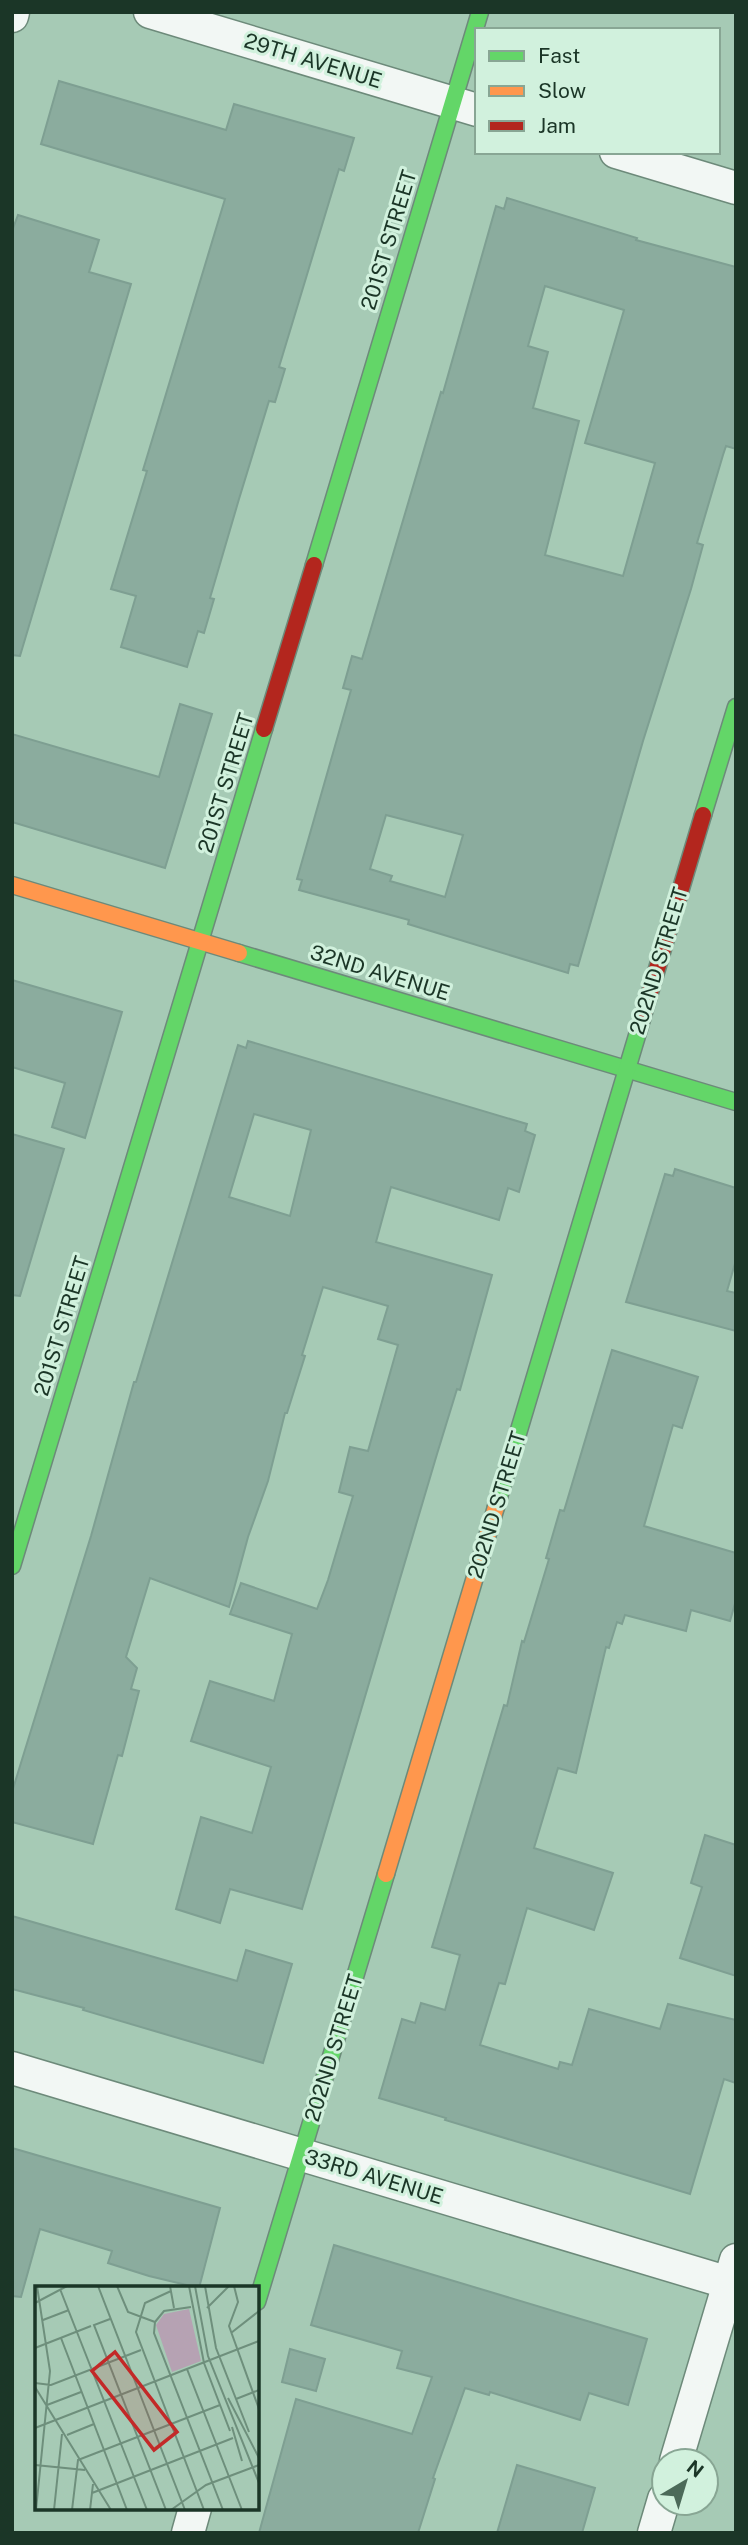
<svg xmlns="http://www.w3.org/2000/svg" width="748" height="2545" font-family="'Public Sans',sans-serif">
<style>
.building{fill:#8bac9e;stroke:#7e9f92;stroke-width:2;fill-rule:evenodd}
.lines{fill:none;stroke-linecap:round;stroke-linejoin:round}
.street-casing{stroke:#6d8a7a;stroke-width:35}
.fast-casing{stroke:#6d8a7a;stroke-width:19}
.slow-casing{stroke:#6d8a7a;stroke-width:19}
.jam-casing{stroke:#6d8a7a;stroke-width:19}
.street{stroke:#f2f7f4;stroke-width:32}
.fast{stroke:#63d668;stroke-width:16}
.slow{stroke:#ff974d;stroke-width:16}
.jam{stroke:#b3261e;stroke-width:16}
.labels{text-anchor:middle;stroke-width:6;stroke-linejoin:round;paint-order:stroke}
.street-label{font-size:21px;fill:#1b3627;stroke:#d1f1dd}
.inset-road{fill:none;stroke:#6e8f7c;stroke-width:2}
.view{fill:#c32928;fill-opacity:0.15;stroke:#c32928;stroke-width:3.5}
.inset-edge{fill:none;stroke:#1b3627;stroke-width:3.5}
</style>
<rect width="100%" height="100%" fill="#a6cab5"/>
<!-- building -->
<g class="building">
<path d="M 59,81 L 226,130 L 234,104 L 354,138 L 344,171 L 339,169 L 279,367 L 285,369 L 275,402 L 269,401 L 239,499 L 210,598 L 214,599 L 204,633 L 198,631 L 187,667 L 121,647 L 136,596 L 111,589 L 147,471 L 143,470 L 225,199 L 41,144 Z"/>
<path d="M 507,198 L 637,238 L 636,240 L 736,267 L 736,449 L 726,446 L 723,455 L 697,543 L 703,545 L 691,589 L 643,741 L 578,966 L 570,964 L 568,973 L 408,924 L 409,920 L 299,890 L 302,880 L 297,879 L 351,690 L 343,688 L 352,656 L 362,659 L 441,392 L 443,393 L 496,206 L 504,209 ZM 545,286 L 624,310 L 585,443 L 655,463 L 623,576 L 545,555 L 579,421 L 533,408 L 548,352 L 528,346 ZM 386,815 L 463,835 L 445,897 L 390,881 L 392,876 L 370,869 Z"/>
<path d="M 18,215 L 99,240 L 89,272 L 131,284 L 20,656 L 12,655 L 12,231 Z"/>
<path d="M 180,704 L 212,714 L 165,868 L 12,822 L 12,734 L 159,777 Z"/>
<path d="M 12,980 L 122,1012 L 85,1138 L 52,1127 L 65,1083 L 12,1067 Z"/>
<path d="M 248,1041 L 527,1124 L 525,1131 L 535,1135 L 519,1192 L 508,1188 L 499,1220 L 391,1187 L 376,1242 L 492,1275 L 460,1390 L 457,1389 L 437,1454 L 302,1909 L 230,1889 L 220,1923 L 176,1909 L 201,1817 L 252,1833 L 271,1767 L 191,1741 L 210,1681 L 274,1701 L 292,1634 L 230,1614 L 241,1583 L 317,1609 L 328,1580 L 353,1496 L 339,1492 L 350,1447 L 368,1451 L 398,1345 L 378,1339 L 388,1306 L 323,1287 L 302,1355 L 305,1356 L 287,1413 L 285,1413 L 268,1481 L 248,1537 L 229,1607 L 150,1578 L 126,1657 L 137,1668 L 131,1689 L 139,1691 L 122,1756 L 118,1755 L 93,1844 L 12,1822 L 12,1792 L 91,1536 L 134,1382 L 136,1382 L 238,1045 L 246,1048 ZM 254,1114 L 311,1130 L 290,1216 L 229,1197 Z"/>
<path d="M 12,1134 L 64,1149 L 20,1296 L 12,1295 Z"/>
<path d="M 675,1169 L 736,1188 L 736,1260 L 727,1291 L 736,1293 L 736,1331 L 626,1302 L 665,1174 L 673,1176 Z"/>
<path d="M 612,1350 L 698,1377 L 682,1428 L 673,1425 L 644,1526 L 736,1553 L 736,1600 L 730,1621 L 691,1610 L 686,1631 L 625,1615 L 622,1624 L 617,1622 L 609,1648 L 606,1647 L 576,1773 L 558,1768 L 534,1848 L 613,1873 L 594,1930 L 527,1908 L 505,1984 L 499,1983 L 480,2045 L 558,2069 L 560,2062 L 572,2065 L 589,2009 L 660,2029 L 668,2004 L 736,2020 L 736,2083 L 724,2079 L 690,2194 L 445,2120 L 446,2118 L 379,2098 L 402,2019 L 415,2023 L 421,2003 L 445,2010 L 460,1955 L 432,1947 L 504,1705 L 507,1706 L 522,1641 L 524,1642 L 549,1559 L 546,1558 L 560,1510 L 564,1511 Z"/>
<path d="M 705,1835 L 736,1845 L 736,1976 L 680,1958 L 702,1887 L 691,1883 Z"/>
<path d="M 12,1916 L 237,1981 L 246,1950 L 292,1964 L 263,2063 L 83,2010 L 84,2008 L 12,1989 Z"/>
<path d="M 12,2148 L 220,2208 L 199,2288 L 149,2276 L 108,2263 L 112,2251 L 40,2229 L 21,2297 L 12,2296 Z"/>
<path d="M 334,2245 L 647,2339 L 628,2405 L 589,2393 L 580,2420 L 490,2392 L 489,2395 L 465,2388 L 433,2478 L 435,2479 L 418,2533 L 259,2533 L 296,2399 L 412,2434 L 432,2377 L 397,2368 L 402,2351 L 311,2325 Z"/>
<path d="M 290,2349 L 325,2359 L 316,2391 L 282,2382 Z"/>
<path d="M 517,2465 L 595,2488 L 582,2533 L 497,2533 Z"/>
</g>
<g class="lines">
<defs>
<g id="street">
<path d="M 150,12 L 477,110"/>
<path d="M 12,16 L 13,12"/>
<path d="M 616,152 L 736,188"/>
<path d="M 12,2068 L 736,2285"/>
<path d="M 676,2461 L 736,2260"/>
<path d="M 188,2533 L 195,2508"/>
<path d="M 654,2533 L 664,2499"/>
</g>
<g id="fast">
<path d="M 314,565 L 480,12"/>
<path d="M 703,815 L 736,707"/>
<path d="M 239,953 L 736,1102"/>
<path d="M 496,1507 L 642,1019"/>
<path d="M 12,1566 L 264,729"/>
<path d="M 257,2302 L 386,1874"/>
</g>
<g id="slow">
<path d="M 12,885 L 239,953"/>
<path d="M 386,1874 L 496,1507"/>
</g>
<g id="jam">
<path d="M 264,729 L 314,565"/>
<path d="M 642,1019 L 703,815"/>
</g>
</defs>
<!-- street casing -->
<use href="#street" class="street-casing"/>
<!-- fast casing -->
<use href="#fast" class="fast-casing"/>
<!-- slow casing -->
<use href="#slow" class="slow-casing"/>
<!-- jam casing -->
<use href="#jam" class="jam-casing"/>
<!-- street -->
<use href="#street" class="street"/>
<!-- fast -->
<use href="#fast" class="fast"/>
<!-- slow -->
<use href="#slow" class="slow"/>
<!-- jam -->
<use href="#jam" class="jam"/>
</g>
<g class="labels">
<!-- street labels -->
<g class="street-label">
<text transform="translate(313 61) rotate(17)" y="7">29TH AVENUE</text>
<text transform="translate(389 240) rotate(-73)" y="7">201ST STREET</text>
<text transform="translate(226 783) rotate(-73)" y="7">201ST STREET</text>
<text transform="translate(659 961) rotate(-73)" y="7">202ND STREET</text>
<text transform="translate(380 973) rotate(17)" y="7">32ND AVENUE</text>
<text transform="translate(62 1326) rotate(-73)" y="7">201ST STREET</text>
<text transform="translate(497 1505) rotate(-73)" y="7">202ND STREET</text>
<text transform="translate(334 2048) rotate(-73)" y="7">202ND STREET</text>
<text transform="translate(374 2177) rotate(17)" y="7">33RD AVENUE</text>
</g>
</g>
<!-- overview -->
<g transform="translate(35 2286)">
<rect width="224" height="224" fill="#a6cab5"/>
<path d="M 154,23 L 166,75 L 137,86 L 121,39 L 129,28 Z" fill="#b6a2b3"/>
<path class="inset-road" d="M 63,0 L 150,224M 82,0 L 93,26 L 120,36M 135,0 L 139,22M 154,0 L 169,77 L 195,145M 160,0 L 173,70 L 224,197M 170,0 L 181,62 L 214,146M 199,0 L 203,16 L 194,40 L 224,123M 25,3 L 112,224M 136,5 L 110,17 L 101,46 L 169,224M 0,17 L 32,0M 172,22 L 194,0M 75,33 L 59,39 L 131,224M 8,34 L 34,24M 120,36 L 119,47 L 188,224M 120,36 L 129,25 L 156,21M 196,47 L 224,25M 26,52 L 92,224M 0,62 L 56,40M 152,83 L 207,224M 0,97 L 16,99 L 106,64M 0,101 L 76,224M 193,112 L 224,172M 201,113 L 224,104M 12,119 L 46,106M 197,141 L 207,175M 0,142 L 224,55M 32,149 L 59,138M 0,179 L 50,184M 57,207 L 198,152M 1,224 L 15,85 L 2,0M 19,224 L 27,148M 37,224 L 43,174 L 185,119M 55,224 L 58,198M 136,224 L 171,199 L 224,179"/>
<path class="view" d="M 80,66 L 142,146 L 119,164 L 57,85 Z"/>
<rect width="224" height="224" class="inset-edge"/>
</g>
<!-- border -->
<rect width="748" height="2545" fill="none" stroke="#1b3627" stroke-width="28"/>
<!-- legend -->
<rect x="475" y="28" width="245" height="126" fill="#d1f1dd" stroke="#88a694" stroke-width="2"/>
<rect x="489" y="51" width="35" height="10" fill="#63d668" stroke="#88a694" stroke-width="2"/>
<text x="538" y="63" font-size="21" fill="#1b3627">Fast</text>
<rect x="489" y="86" width="35" height="10" fill="#ff974d" stroke="#88a694" stroke-width="2"/>
<text x="538" y="98" font-size="21" fill="#1b3627">Slow</text>
<rect x="489" y="121" width="35" height="10" fill="#b3261e" stroke="#88a694" stroke-width="2"/>
<text x="538" y="133" font-size="21" fill="#1b3627">Jam</text>
<!-- north arrow -->
<g transform="translate(685 2482) rotate(38)"><circle r="33" fill="#d1f1dd" stroke="#88a694" stroke-width="2"/>
<path d="M0-5L12 26L0 18L-12 26Z" fill="#4c6a59"/>
<text y="-10" font-size="19" font-weight="bold" text-anchor="middle" fill="#1b3627">N</text>
</g>
</svg>
